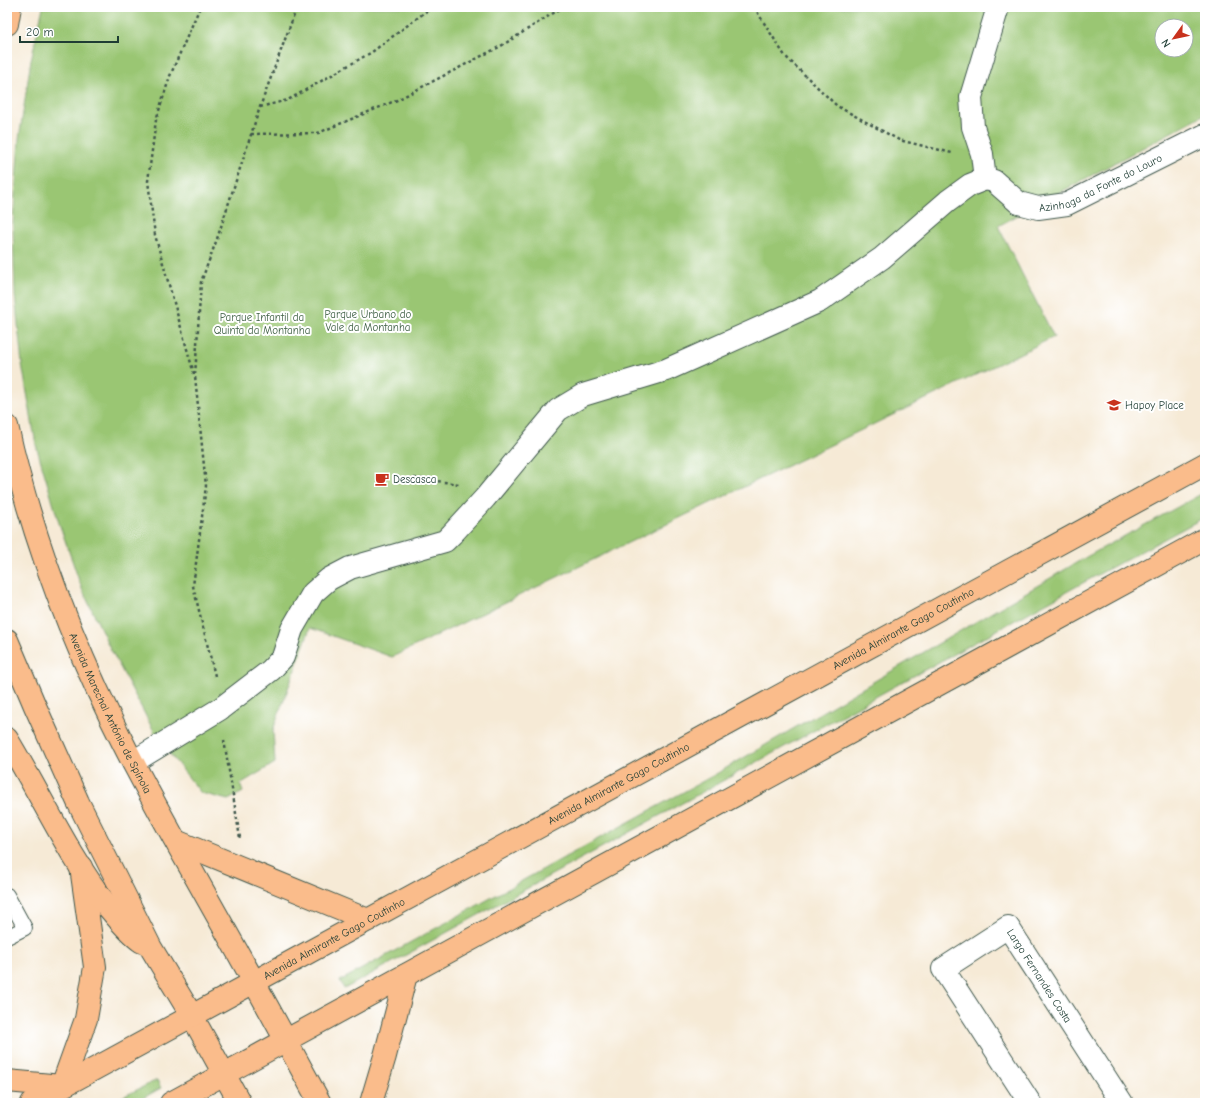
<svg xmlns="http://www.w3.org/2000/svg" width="1212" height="1110" font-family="'Comic Neue',sans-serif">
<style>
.green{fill:#9ac673;stroke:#5c8254;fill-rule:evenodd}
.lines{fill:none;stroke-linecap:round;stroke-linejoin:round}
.lane-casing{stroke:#3f574c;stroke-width:16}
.street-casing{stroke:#3f574c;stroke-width:24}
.primary-casing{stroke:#3f574c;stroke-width:24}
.highway-casing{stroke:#3f574c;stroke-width:24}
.path{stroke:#3f574c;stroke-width:2.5;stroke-dasharray:3 3;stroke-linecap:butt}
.lane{stroke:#fff;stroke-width:14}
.street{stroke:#fff;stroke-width:22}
.primary{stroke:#fabc8b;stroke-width:22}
.highway{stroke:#fabc8b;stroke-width:22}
.labels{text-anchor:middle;stroke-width:4;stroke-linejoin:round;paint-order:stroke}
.street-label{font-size:11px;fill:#1f3d34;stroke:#fff}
.park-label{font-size:11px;fill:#3e5f44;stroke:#fff}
.poi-label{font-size:11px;fill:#1f3d34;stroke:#fff;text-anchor:start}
</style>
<rect width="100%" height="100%" fill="#fff"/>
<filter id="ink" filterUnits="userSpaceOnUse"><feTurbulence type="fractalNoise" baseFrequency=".025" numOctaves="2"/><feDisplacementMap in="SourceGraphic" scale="8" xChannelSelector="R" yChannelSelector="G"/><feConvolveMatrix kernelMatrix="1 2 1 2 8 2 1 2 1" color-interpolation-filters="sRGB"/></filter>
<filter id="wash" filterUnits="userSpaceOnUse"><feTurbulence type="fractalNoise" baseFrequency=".012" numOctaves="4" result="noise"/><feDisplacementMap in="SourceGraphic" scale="16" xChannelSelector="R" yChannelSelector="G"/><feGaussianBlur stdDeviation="0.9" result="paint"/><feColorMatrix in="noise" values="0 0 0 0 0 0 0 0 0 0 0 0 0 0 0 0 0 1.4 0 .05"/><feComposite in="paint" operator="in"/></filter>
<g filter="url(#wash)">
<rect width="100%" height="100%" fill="#f6ead6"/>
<!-- green -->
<g class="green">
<path d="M 43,7 L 1205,7 L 1205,114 L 998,226 L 1054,337 L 392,657 L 310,628 L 273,730 L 275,763 L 240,784 L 243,792 L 228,800 L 201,793 L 158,739 L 109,646 L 82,589 L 59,523 L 36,445 L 22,364 L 15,295 L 13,224 L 19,139 L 31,60 ZM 1162,26 L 1186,26 L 1186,50 L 1162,50 Z"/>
<path d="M 1205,492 L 1205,517 L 1101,573 L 344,989 L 340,981 L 716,774 L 1088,556 Z"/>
<path d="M 157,1080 L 161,1088 L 134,1103 L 110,1103 Z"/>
</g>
</g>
<g filter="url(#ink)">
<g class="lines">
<defs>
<path id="lane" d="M 7,895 L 25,928 L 7,937"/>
<g id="street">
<path id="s1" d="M 985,179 L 994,181 L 1019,203 L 1038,208 L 1067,204 L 1205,135"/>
<path d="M 985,179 L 982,154 L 973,127 L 971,97 L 998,7"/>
<path d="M 133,762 L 220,709 L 271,670 L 283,657 L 292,629 L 313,593 L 329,579 L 350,568 L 445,541 L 452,534 L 485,498 L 558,410 L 583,395 L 666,370 L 820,301 L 882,258 L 948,201 L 970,185 L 985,179"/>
<path id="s2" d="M 1030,1103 L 943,969 L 1008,927 L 1122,1103"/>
</g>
<g id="primary">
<path d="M 176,841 L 368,920"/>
<path d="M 254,982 L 320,1103"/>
<path d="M 192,1016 L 240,1103"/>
<path d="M 7,1081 L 62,1086"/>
<path d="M 62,1086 L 86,1019 L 95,967 L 81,867"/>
<path id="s3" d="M 32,1103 L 1205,464"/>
<path d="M 171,1103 L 1205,539"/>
<path d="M 371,1103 L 385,1056 L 406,975"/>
</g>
<g id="highway">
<path d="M 7,24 L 10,7"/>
<path id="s4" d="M 7,426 C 32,539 74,648 127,751 C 167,829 212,905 254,982"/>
<path d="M 7,640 L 35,706 L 78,802 L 151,948 L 192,1016"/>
<path d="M 7,739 C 41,795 68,855 108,907 C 118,919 129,933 142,942"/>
</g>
</defs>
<!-- lane casing -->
<use href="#lane" class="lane-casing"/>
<!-- street casing -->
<use href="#street" class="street-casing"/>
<!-- primary casing -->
<use href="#primary" class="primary-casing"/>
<!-- highway casing -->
<use href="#highway" class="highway-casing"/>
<!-- path -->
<g class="path">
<path d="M 754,7 L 785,56 L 837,106 L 899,140 L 952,153"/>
<path d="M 260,107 L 288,100 L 372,52 L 432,7"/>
<path d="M 251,134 L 318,133 L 397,100 L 501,46 L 563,7"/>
<path d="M 194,374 L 155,235 L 148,181 L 156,120 L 170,76 L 200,7"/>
<path d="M 414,478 L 459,484"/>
<path d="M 215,676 L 193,586 L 206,486 L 195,376 L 201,282 L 217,239 L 260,107 L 297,7"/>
<path d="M 224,740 L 240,838"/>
</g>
<!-- lane -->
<use href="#lane" class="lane"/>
<!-- street -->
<use href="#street" class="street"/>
<!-- primary -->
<use href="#primary" class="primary"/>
<!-- highway -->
<use href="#highway" class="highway"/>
</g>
</g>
<!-- icons -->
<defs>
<symbol id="school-bare" viewBox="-9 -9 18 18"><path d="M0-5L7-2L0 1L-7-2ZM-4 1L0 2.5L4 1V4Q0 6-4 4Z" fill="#c8321e" stroke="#fff" stroke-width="2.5" paint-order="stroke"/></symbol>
<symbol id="cafe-bare" viewBox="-9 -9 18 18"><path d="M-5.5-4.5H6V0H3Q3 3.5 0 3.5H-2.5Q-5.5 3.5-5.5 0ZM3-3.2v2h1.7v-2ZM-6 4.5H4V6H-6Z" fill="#c8321e" stroke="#fff" stroke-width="2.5" paint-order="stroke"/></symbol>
</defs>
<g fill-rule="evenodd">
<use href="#school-bare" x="1104" y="395" width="20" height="20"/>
<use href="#cafe-bare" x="372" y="469" width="20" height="20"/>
</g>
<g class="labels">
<!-- street labels -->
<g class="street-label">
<text dy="4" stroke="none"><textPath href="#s1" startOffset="130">Azinhaga da Fonte do Louro</textPath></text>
<text dy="4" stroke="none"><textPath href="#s3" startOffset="992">Avenida Almirante Gago Coutinho</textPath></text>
<text dy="4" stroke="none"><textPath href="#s4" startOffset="306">Avenida Marechal António de Spínola</textPath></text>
<text dy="4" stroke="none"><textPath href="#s3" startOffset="668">Avenida Almirante Gago Coutinho</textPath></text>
<text dy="4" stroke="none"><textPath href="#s3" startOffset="344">Avenida Almirante Gago Coutinho</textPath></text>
<text dy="4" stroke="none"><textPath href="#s2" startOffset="295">Largo Fernandes Costa</textPath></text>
</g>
<!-- park labels -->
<g class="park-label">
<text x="368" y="318">Parque Urbano do<tspan x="368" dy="13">Vale da Montanha</tspan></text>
<text x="262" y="321">Parque Infantil da<tspan x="262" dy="13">Quinta da Montanha</tspan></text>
</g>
<!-- poi labels -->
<g class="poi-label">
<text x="1125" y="409">Hapoy Place</text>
<text x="393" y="483">Descasca</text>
</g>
</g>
<!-- margin -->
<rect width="1212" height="1110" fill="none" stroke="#fff" stroke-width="24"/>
<!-- north arrow -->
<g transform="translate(1174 38) rotate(237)"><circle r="19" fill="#ffffff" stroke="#a5b1ae"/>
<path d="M0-3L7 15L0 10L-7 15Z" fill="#c8321e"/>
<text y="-6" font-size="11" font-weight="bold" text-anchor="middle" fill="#1f3d34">N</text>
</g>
<!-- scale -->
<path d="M20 36v6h98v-6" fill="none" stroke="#1f3d34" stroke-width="2"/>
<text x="26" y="36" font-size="12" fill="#1f3d34" stroke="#ffffff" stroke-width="3" paint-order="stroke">20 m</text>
</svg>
